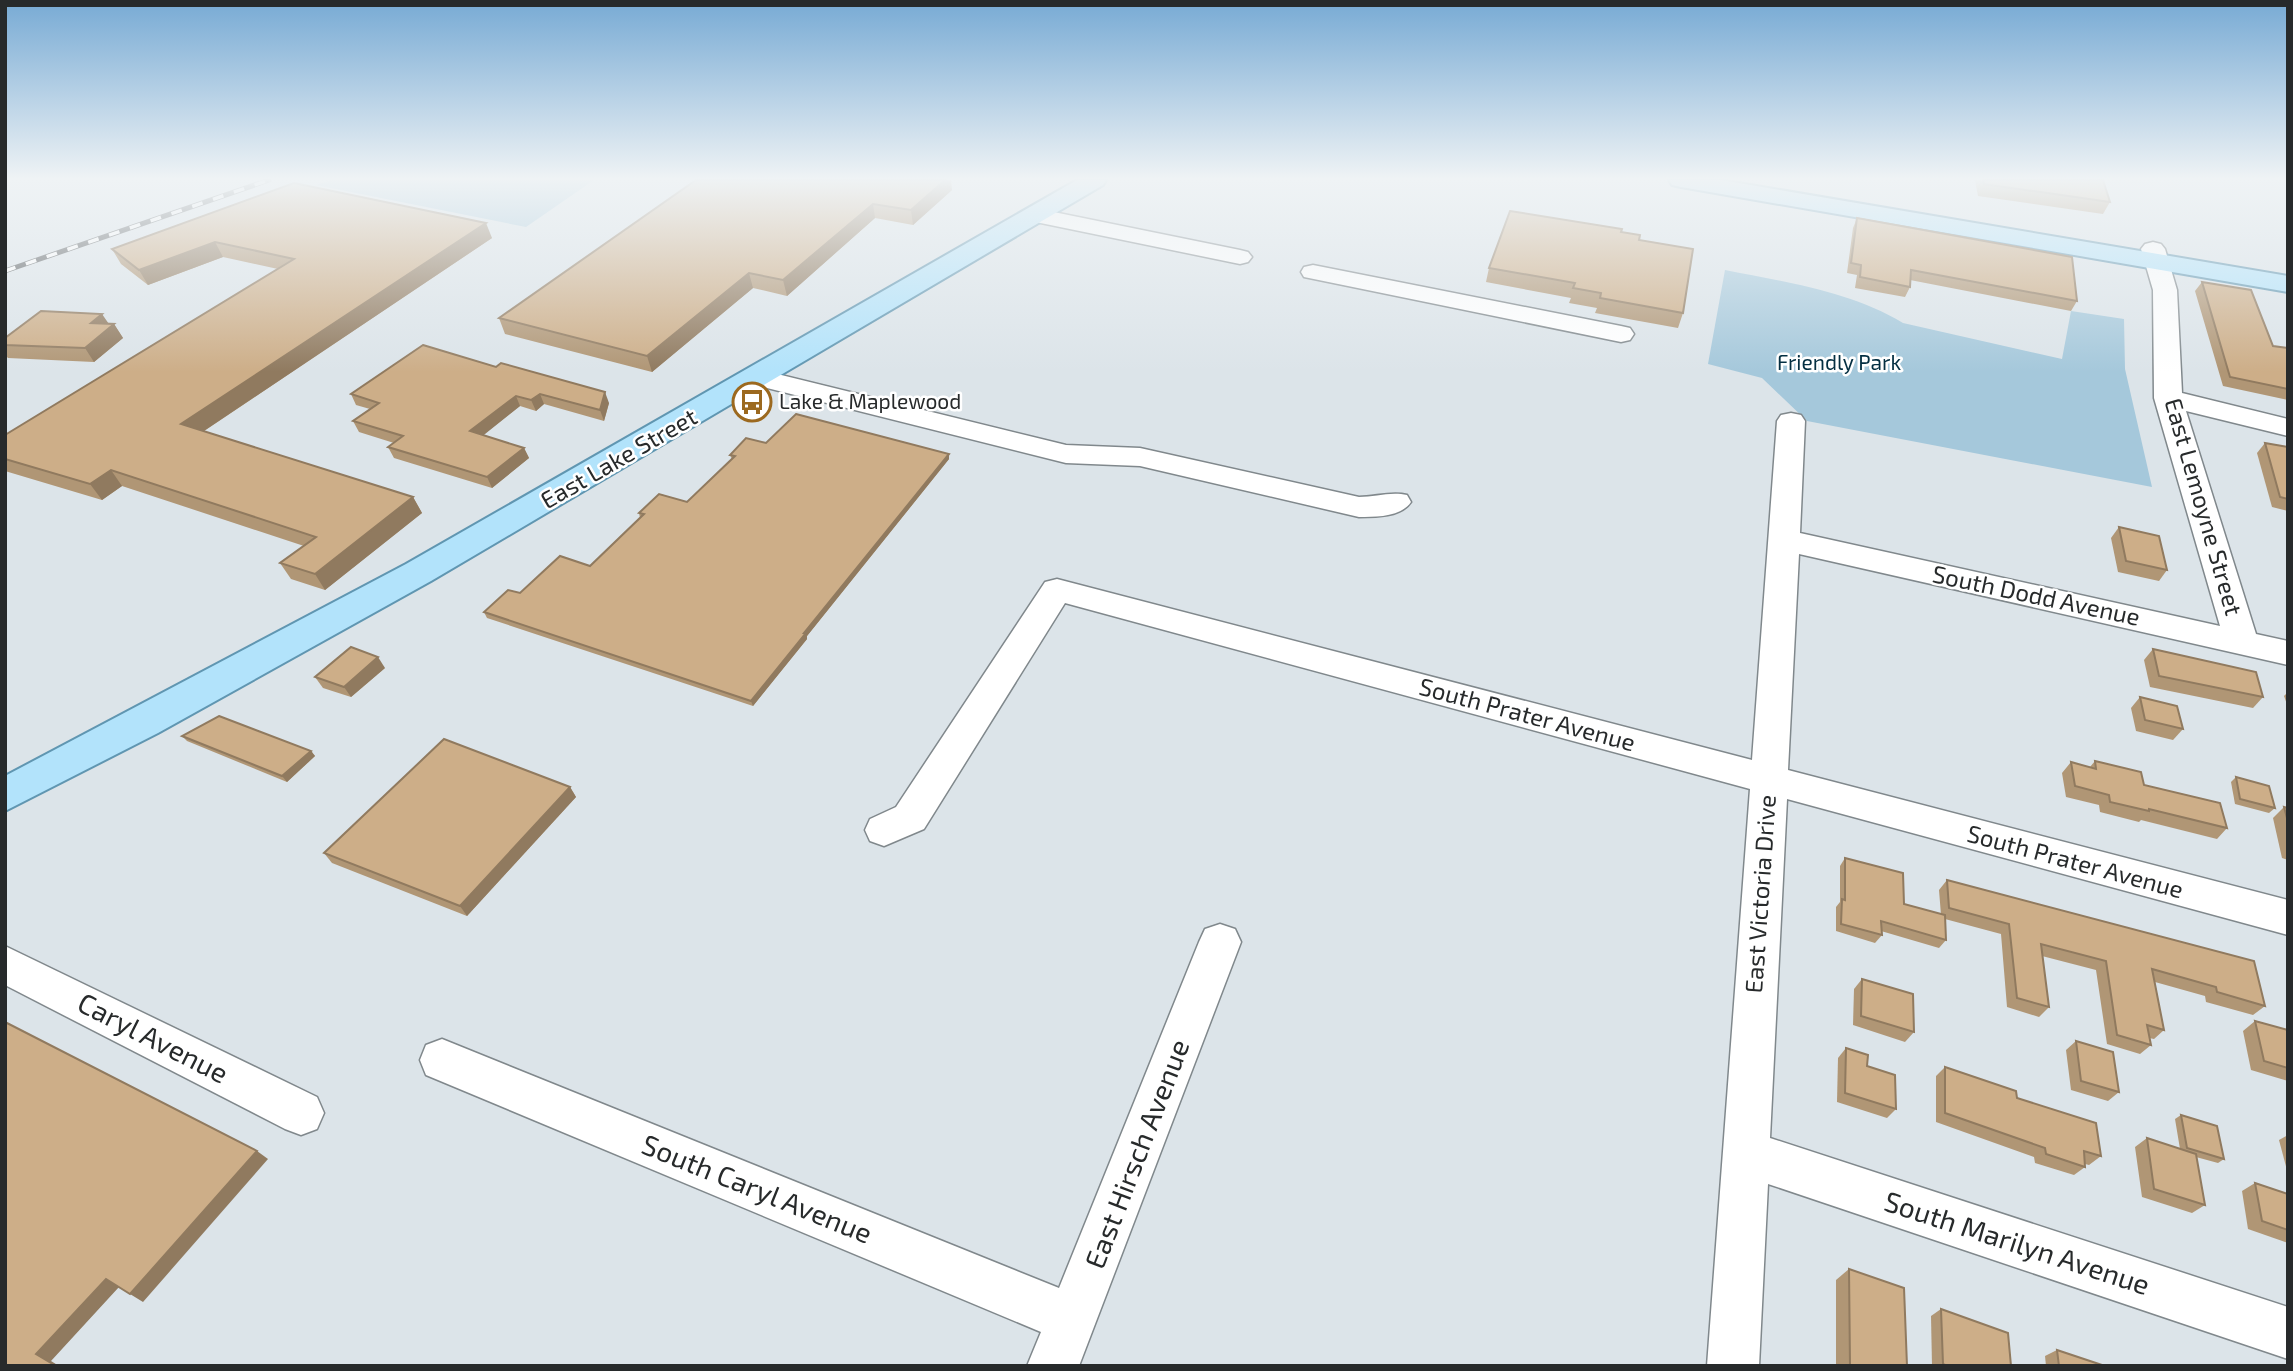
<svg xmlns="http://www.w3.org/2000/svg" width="2293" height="1371" font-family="'Exo 2',sans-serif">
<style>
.green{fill:#a5c8db}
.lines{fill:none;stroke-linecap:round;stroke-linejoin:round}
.minor-casing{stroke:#80888c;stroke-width:3}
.major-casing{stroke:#6096b1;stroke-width:4}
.minor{fill:#fff;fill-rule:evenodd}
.major{fill:#b2e3fb;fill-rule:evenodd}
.rail-casing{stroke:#55595b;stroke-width:5}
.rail{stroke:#fff;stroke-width:3.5;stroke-dasharray:11;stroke-linecap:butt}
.wall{fill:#b09675}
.shaded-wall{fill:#907a5f}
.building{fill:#cdae88;stroke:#907a5f;stroke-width:2}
.labels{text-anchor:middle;stroke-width:5;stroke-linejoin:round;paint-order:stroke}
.far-park-label{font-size:21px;fill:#042f42;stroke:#fff}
.far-poi-label{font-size:21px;fill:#272a2b;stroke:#fff;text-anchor:start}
.street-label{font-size:24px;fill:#272a2b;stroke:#fff}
.near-street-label{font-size:28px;fill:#272a2b;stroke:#fff}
</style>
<rect width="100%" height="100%" fill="#dce4e9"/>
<!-- green -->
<g class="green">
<path d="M 332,180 L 594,180 L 526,227 L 316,185 Z"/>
<path d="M 1725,270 C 1785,282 1850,291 1903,323 L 2062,359 L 2071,311 L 2124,319 L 2125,369 L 2152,487 L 1807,421 L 1762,378 L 1708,364 Z"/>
</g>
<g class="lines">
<defs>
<g id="minor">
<path d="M 1034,208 L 1240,250 L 1248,252 L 1252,257 L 1248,262 L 1240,264 L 1026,220 L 1023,215 L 1026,210 Z"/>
<path d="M 2153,242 L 2161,244 L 2165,249 L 2177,290 L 2182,393 L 2288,419 L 2288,436 L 2186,411 L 2256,634 L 2288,641 L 2288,665 L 1799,554 L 1788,770 L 2288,900 L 2288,935 L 1787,799 L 1770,1138 L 2288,1307 L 2288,1359 L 1768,1184 L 1759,1366 L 1707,1366 L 1750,789 L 1065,603 L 924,829 L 884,846 L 870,841 L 865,830 L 870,819 L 896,807 L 1045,582 L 1057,579 L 1752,760 L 1777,421 L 1781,415 L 1791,413 L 1801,415 L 1805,421 L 1800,533 L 2220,626 L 2154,398 L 2153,290 L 2141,249 L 2145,244 Z"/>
<path d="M 1313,265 L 1621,326 L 1630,328 L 1634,334 L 1630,340 L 1621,342 L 1304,277 L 1301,272 L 1304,267 Z"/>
<path d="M 761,370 L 1066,445 L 1140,448 L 1359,497 C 1375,497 1391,491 1407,495 L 1411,502 C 1401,517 1376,517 1359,517 L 1140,466 L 1066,463 L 751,384 L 747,378 L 751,372 Z"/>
<path d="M 1220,924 L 1235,929 L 1241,942 L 1079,1366 L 1027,1366 L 1041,1332 L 426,1075 L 420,1060 L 426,1045 L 442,1039 L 1059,1288 L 1199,942 L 1205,929 Z"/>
<path d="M 5,946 L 317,1097 L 324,1113 L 317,1129 L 301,1135 L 285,1129 L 5,985 Z"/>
</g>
<g id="major">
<path d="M 1077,180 L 1106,180 L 1103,185 L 431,581 L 158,733 L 5,811 L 5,776 L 406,564 Z"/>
<path d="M 1669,180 L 1721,180 L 2288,276 L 2288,292 L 1681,187 L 1672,185 Z"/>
</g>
</defs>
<!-- minor casing -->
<use href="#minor" class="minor-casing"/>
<!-- major casing -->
<use href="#major" class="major-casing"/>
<!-- minor -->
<use href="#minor" class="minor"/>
<!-- major -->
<use href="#major" class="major"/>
<defs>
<path id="rail" d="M 5,271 L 269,180"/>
</defs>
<!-- rail casing -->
<use href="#rail" class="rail-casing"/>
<!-- rail -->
<use href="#rail" class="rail"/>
</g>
<!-- wall -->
<g class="wall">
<path d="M 696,180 L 952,190 L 913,225 L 875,218 L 787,296 L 753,288 L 652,372 L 505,334 L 499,318 Z"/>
<path d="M 1975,180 L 2103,180 L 2110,202 L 2103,214 L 1978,196 Z"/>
<path d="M 294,183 L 492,238 L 204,431 L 413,497 L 422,513 L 325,590 L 291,579 L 280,563 L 304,546 L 122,486 L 102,500 L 5,471 L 5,435 L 278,269 L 223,257 L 148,285 L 121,264 L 112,249 Z"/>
<path d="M 1857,218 L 2077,301 L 2071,311 L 1910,280 L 1910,287 L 1905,297 L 1855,288 L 1857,275 L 1847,273 L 1853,228 Z"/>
<path d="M 1621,232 L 1639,240 L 1683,313 L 1678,328 L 1595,313 L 1597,308 L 1569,303 L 1571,298 L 1486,282 L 1489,268 Z"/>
<path d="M 2202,282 L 2273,346 L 2288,348 L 2288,400 L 2223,386 L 2195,291 Z"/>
<path d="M 109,324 L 114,324 L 123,338 L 94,362 L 8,358 L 5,355 L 5,338 Z"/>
<path d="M 423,345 L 609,403 L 604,421 L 544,404 L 536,411 L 520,406 L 483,435 L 524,448 L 529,458 L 492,488 L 394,458 L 388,447 L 394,443 L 359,432 L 353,421 L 370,409 L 356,405 L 351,394 Z"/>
<path d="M 766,443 L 949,459 L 807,636 L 807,639 L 753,706 L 487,618 L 484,612 L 520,593 L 590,566 L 640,518 L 639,513 L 687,502 L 732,459 L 730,455 Z"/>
<path d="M 2265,443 L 2288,447 L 2288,511 L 2272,507 L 2257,453 Z"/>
<path d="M 2119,527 L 2167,570 L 2159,581 L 2118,572 L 2111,538 Z"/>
<path d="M 2153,649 L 2263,697 L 2253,708 L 2150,687 L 2144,660 Z"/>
<path d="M 385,668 L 351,697 L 323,688 L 315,677 Z"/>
<path d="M 2288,692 L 2288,707 L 2284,696 Z"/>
<path d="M 2140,697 L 2183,729 L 2173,740 L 2136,731 L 2131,708 Z"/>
<path d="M 182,736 L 311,751 L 315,756 L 287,782 L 187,741 Z"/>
<path d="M 2095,761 L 2144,785 L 2227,828 L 2217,839 L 2141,820 L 2139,822 L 2100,812 L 2099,805 L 2066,797 L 2062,773 L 2071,762 L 2090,767 Z"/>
<path d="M 2236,777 L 2275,808 L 2269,813 L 2235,804 L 2231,782 Z"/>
<path d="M 570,787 L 576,797 L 467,916 L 332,863 L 324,853 Z"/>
<path d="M 2284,807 L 2288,808 L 2288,860 L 2282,858 L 2273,818 Z"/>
<path d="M 1845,858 L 1904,904 L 1941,915 L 1939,890 L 1947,880 L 2265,1006 L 2253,1015 L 2206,1002 L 2205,996 L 2155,982 L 2164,1030 L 2154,1039 L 2149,1038 L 2151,1045 L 2140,1054 L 2107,1044 L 2096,970 L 2042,956 L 2049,1007 L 2039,1017 L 2007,1007 L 2001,934 L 1945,919 L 1946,940 L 1939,948 L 1881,931 L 1882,935 L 1875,943 L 1836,931 L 1836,907 L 1840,902 L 1840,866 Z"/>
<path d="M 1862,979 L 1914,1032 L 1905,1042 L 1853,1025 L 1854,989 Z"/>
<path d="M 2255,1021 L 2288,1030 L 2288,1081 L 2251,1070 L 2243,1031 Z"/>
<path d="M 2076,1041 L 2119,1092 L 2108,1101 L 2071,1090 L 2066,1050 Z"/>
<path d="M 1846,1048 L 1867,1066 L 1896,1109 L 1887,1118 L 1837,1102 L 1838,1058 Z"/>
<path d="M 1945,1067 L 2101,1156 L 2089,1165 L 2085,1164 L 2085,1167 L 2074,1175 L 2035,1163 L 2034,1157 L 1936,1122 L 1936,1076 Z"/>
<path d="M 2181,1115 L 2224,1159 L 2218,1163 L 2196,1157 L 2205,1205 L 2192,1213 L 2142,1197 L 2135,1147 L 2147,1138 L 2180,1149 L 2175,1119 Z"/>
<path d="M 2288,1135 L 2288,1174 L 2279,1140 Z"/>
<path d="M 2255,1183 L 2288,1194 L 2288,1243 L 2248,1229 L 2242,1191 Z"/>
<path d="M 1849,1269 L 1907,1366 L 1836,1366 L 1836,1280 Z"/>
<path d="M 1941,1309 L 2011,1366 L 1932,1366 L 1931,1316 Z"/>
<path d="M 2057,1350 L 2105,1366 L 2046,1366 L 2045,1356 Z"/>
</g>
<!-- shaded-wall -->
<g class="shaded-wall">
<path d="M 945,180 L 951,180 L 952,190 L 913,225 L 911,210 Z"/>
<path d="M 873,204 L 875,218 L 787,296 L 783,280 Z"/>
<path d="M 486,223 L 492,238 L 192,439 L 181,424 Z"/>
<path d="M 215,242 L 223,257 L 148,285 L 139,270 Z"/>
<path d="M 749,273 L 753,288 L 652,372 L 647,356 Z"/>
<path d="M 102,314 L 111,327 L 114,324 L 123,338 L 94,362 L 85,348 L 91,323 Z"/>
<path d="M 605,392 L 609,403 L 604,421 L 600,410 Z"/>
<path d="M 540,394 L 544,404 L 536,411 L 531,400 Z"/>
<path d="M 516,396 L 520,406 L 475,442 L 470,431 Z"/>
<path d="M 524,448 L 529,458 L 492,488 L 487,477 Z"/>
<path d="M 949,454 L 949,459 L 807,636 L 807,639 L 753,706 L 751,701 L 804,633 Z"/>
<path d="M 111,470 L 122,486 L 102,500 L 90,484 Z"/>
<path d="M 413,497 L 422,513 L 325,590 L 315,574 Z"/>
<path d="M 378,657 L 385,668 L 351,697 L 344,687 Z"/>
<path d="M 311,751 L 315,756 L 287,782 L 282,776 Z"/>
<path d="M 570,787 L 576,797 L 467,916 L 460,906 Z"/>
<path d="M 257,1151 L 268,1159 L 143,1302 L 130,1294 Z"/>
<path d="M 106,1279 L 119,1287 L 51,1361 L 59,1366 L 56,1366 L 36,1354 Z"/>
</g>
<!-- building -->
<g class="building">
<path d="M 696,180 L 945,180 L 911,210 L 873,204 L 783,280 L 749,273 L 647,356 L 499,318 Z"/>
<path d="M 1983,180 L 2103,180 L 2110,202 L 1984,184 Z"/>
<path d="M 294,183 L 486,223 L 181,424 L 413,497 L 315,574 L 280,563 L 316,537 L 111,470 L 90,484 L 5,459 L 5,435 L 294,259 L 215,242 L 139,270 L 112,249 Z"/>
<path d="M 1510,211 L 1622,229 L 1621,232 L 1640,235 L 1639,240 L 1693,249 L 1683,313 L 1600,298 L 1601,293 L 1573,288 L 1575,283 L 1489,268 Z"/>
<path d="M 1857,218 L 2072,257 L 2077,301 L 1911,270 L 1910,287 L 1860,277 L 1861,265 L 1851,263 Z"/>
<path d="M 2202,282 L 2251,290 L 2273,346 L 2288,348 L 2288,389 L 2230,377 Z"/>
<path d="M 41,311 L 102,314 L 91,323 L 114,324 L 85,348 L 5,345 L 5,338 Z"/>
<path d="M 423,345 L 496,367 L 501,363 L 605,392 L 600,410 L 540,394 L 531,400 L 516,396 L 470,431 L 524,448 L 487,477 L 388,447 L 403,436 L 353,421 L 379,403 L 351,394 Z"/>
<path d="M 796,414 L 949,454 L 804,633 L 806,633 L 751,701 L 484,612 L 508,590 L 520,593 L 560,556 L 590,566 L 644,514 L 639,513 L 659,494 L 687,502 L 735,456 L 730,455 L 746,438 L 766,443 Z"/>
<path d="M 2265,443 L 2288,447 L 2288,499 L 2280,497 Z"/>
<path d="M 2119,527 L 2159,536 L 2167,570 L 2126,561 Z"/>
<path d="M 351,647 L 378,657 L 344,687 L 315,677 Z"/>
<path d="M 2153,649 L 2256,672 L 2263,697 L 2159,676 Z"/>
<path d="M 2140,697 L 2177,706 L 2183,729 L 2145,720 Z"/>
<path d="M 219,716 L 311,751 L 282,776 L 182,736 Z"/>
<path d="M 444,739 L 570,787 L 460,906 L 324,853 Z"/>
<path d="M 2095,761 L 2141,772 L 2144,785 L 2220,803 L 2227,828 L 2149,809 L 2149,811 L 2110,802 L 2109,795 L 2075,786 L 2071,762 L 2096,769 Z"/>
<path d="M 2236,777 L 2269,786 L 2275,808 L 2240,799 Z"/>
<path d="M 2284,807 L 2288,808 L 2288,822 Z"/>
<path d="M 1845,858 L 1903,873 L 1904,904 L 1945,915 L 1946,940 L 1881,921 L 1882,935 L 1841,924 L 1842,899 L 1845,900 Z"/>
<path d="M 1947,880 L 2254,961 L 2265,1006 L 2217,992 L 2216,987 L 2152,969 L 2164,1030 L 2147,1025 L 2151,1045 L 2117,1035 L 2106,961 L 2041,944 L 2049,1007 L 2017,998 L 2009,924 L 1949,908 Z"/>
<path d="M 1862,979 L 1913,994 L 1914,1032 L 1861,1016 Z"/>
<path d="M 2255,1021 L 2288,1030 L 2288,1068 L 2264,1061 Z"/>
<path d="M 5,1022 L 257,1151 L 130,1294 L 106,1279 L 36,1354 L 56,1366 L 5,1366 Z"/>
<path d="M 2076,1041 L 2113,1052 L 2119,1092 L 2081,1081 Z"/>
<path d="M 1846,1048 L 1868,1055 L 1867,1066 L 1895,1075 L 1896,1109 L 1845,1093 Z"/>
<path d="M 1945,1067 L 2016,1091 L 2017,1098 L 2096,1123 L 2101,1156 L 2084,1151 L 2085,1167 L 2046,1154 L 2045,1148 L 1945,1113 Z"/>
<path d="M 2181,1115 L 2217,1126 L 2224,1159 L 2187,1148 Z"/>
<path d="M 2147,1138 L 2196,1154 L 2205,1205 L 2154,1189 Z"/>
<path d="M 2255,1183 L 2288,1194 L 2288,1230 L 2262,1221 Z"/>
<path d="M 1849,1269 L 1904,1288 L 1907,1366 L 1850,1366 Z"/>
<path d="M 1941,1309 L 2008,1333 L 2011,1366 L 1947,1366 L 1943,1364 Z"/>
<path d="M 2057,1350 L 2105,1366 L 2059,1366 Z"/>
</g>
<!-- sky -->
<linearGradient id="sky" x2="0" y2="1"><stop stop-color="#77aad4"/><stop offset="0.48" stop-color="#eff3f5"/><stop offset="1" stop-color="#eff3f5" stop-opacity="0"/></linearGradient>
<rect width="2293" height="372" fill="url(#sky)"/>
<!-- icons -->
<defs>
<symbol id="bus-ring" viewBox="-11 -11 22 22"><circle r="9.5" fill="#fff" stroke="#9c691f" stroke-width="1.5"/><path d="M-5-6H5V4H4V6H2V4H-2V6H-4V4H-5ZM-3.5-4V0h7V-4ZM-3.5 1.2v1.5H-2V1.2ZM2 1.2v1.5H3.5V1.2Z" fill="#9c691f"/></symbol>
</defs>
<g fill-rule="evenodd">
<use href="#bus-ring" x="730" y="380" width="44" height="44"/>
</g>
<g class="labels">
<!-- far-park labels -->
<g class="far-park-label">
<text x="1839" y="370">Friendly Park</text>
</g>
<!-- far-poi labels -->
<g class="far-poi-label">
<text x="779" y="409">Lake &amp; Maplewood</text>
</g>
<!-- street labels -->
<g class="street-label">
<text transform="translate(619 459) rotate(-30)" y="8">East Lake Street</text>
<text transform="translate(2203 507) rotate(74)" y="8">East Lemoyne Street</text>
<text transform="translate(2036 596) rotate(12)" y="8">South Dodd Avenue</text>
<text transform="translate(1527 715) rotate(15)" y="8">South Prater Avenue</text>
<text transform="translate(2075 862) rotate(15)" y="8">South Prater Avenue</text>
<text transform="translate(1761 894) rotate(-86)" y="8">East Victoria Drive</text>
</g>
<!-- near-street labels -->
<g class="near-street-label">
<text transform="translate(153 1038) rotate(27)" y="10">Caryl Avenue</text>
<text transform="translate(1137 1154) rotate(-69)" y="10">East Hirsch Avenue</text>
<text transform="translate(757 1189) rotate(22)" y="10">South Caryl Avenue</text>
<text transform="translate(2017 1243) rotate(18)" y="10">South Marilyn Avenue</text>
</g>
</g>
<!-- border -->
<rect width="2293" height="1371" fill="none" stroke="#272a2b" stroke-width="14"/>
</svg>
